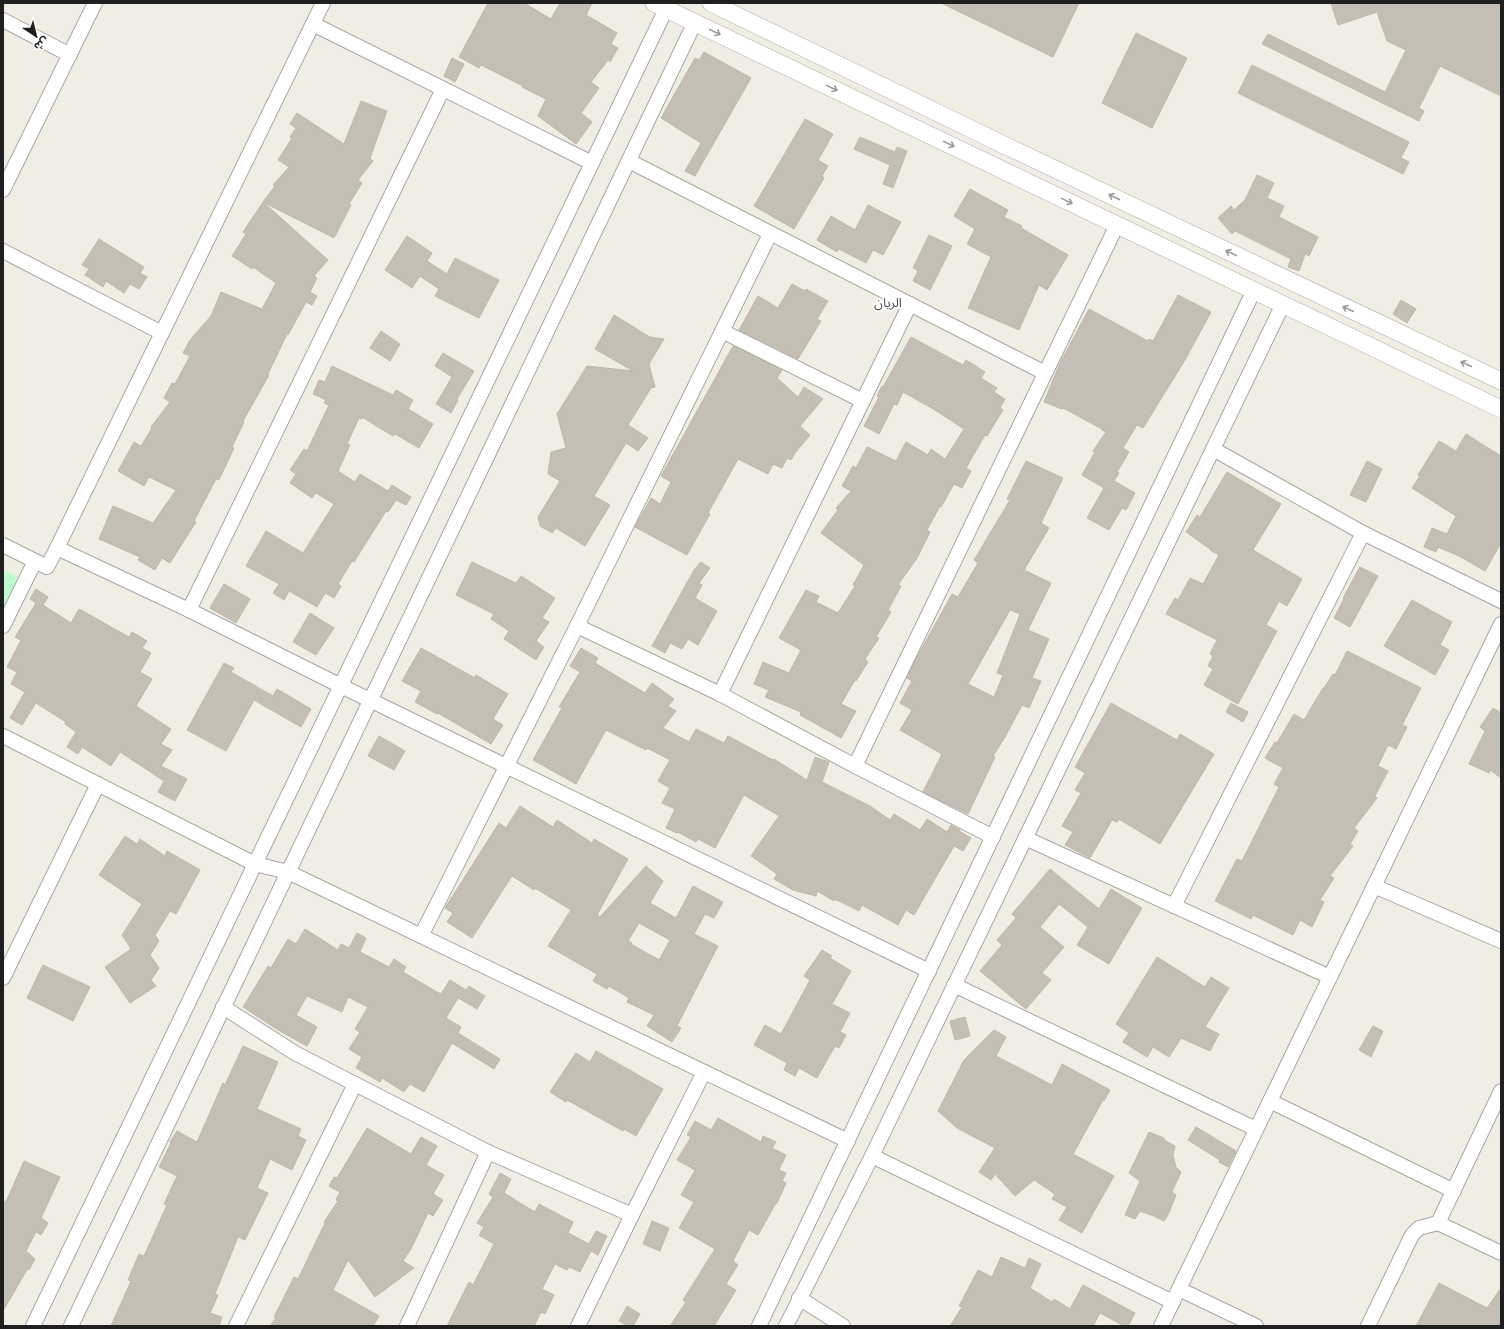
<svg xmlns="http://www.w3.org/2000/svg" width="1504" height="1329" font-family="'Varela Round','Noto Sans Arabic',sans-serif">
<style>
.park{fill:#c0fbcf}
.building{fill:#c5beb4;stroke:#c2b7a6;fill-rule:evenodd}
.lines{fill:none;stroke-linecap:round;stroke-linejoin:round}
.minor-casing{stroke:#a6a6a6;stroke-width:16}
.tertiary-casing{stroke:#a6a6a6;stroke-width:18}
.minor{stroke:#fff;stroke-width:14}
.tertiary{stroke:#fff;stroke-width:17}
.oneway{stroke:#9a9a9a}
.labels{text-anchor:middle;stroke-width:3.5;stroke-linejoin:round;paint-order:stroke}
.neighbourhood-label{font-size:13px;fill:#525252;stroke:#fff}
</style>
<rect width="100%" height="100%" fill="#f0eee4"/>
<!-- park -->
<path class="park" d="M 3,570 L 18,577 L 3,608 Z"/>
<!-- building -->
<g class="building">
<path d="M 488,3 L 524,3 L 551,19 L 560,3 L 592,3 L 586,15 L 617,33 L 611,44 L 618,48 L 610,62 L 608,60 L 591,82 L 599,88 L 581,113 L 592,122 L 576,144 L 538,116 L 546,99 L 522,87 L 523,86 L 481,65 L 479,68 L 459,57 Z"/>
<path d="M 941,3 L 1079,3 L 1053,57 Z"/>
<path d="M 1331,3 L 1501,3 L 1501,96 L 1440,66 L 1419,108 L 1424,111 L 1419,121 L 1262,44 L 1268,34 L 1385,92 L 1406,50 L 1387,41 L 1377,12 L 1338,25 Z"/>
<path d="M 1136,33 L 1187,58 L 1152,128 L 1102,103 Z"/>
<path d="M 704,52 L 751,78 L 695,176 L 685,171 L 701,143 L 661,118 L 695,58 L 699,60 Z"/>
<path d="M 452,58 L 464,64 L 455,82 L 444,76 Z"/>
<path d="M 1252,65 L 1409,142 L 1401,158 L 1409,162 L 1403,174 L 1238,93 Z"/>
<path d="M 361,101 L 387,111 L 370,158 L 373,161 L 358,180 L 362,183 L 349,204 L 351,205 L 334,238 L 263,202 L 275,186 L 273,185 L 289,167 L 278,160 L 292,138 L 290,137 L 296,128 L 290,124 L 297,113 L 344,144 Z"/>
<path d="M 805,119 L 833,134 L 818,160 L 828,166 L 822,176 L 824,178 L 794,229 L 754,206 Z"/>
<path d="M 860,137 L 895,152 L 897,147 L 907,151 L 893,188 L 883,184 L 890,165 L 854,149 Z"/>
<path d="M 1257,175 L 1274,183 L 1267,198 L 1284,206 L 1279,217 L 1318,237 L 1309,256 L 1305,254 L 1299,271 L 1288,267 L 1291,259 L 1235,231 L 1232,234 L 1218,218 L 1231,206 L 1234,210 L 1245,200 Z"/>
<path d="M 970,189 L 1008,210 L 1004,217 L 1022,226 L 1021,228 L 1068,255 L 1047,290 L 1039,285 L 1019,330 L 968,308 L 991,257 L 967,244 L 975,229 L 954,216 Z"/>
<path d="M 263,202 L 328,260 L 314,276 L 317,278 L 310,292 L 317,296 L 312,305 L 306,302 L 288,335 L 287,334 L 268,374 L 269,375 L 243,421 L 244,422 L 232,447 L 234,448 L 219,480 L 216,479 L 194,521 L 196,522 L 170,563 L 162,558 L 155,570 L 138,560 L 140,557 L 99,539 L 113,506 L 153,523 L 176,490 L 149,477 L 144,486 L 118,471 L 134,442 L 141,446 L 152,428 L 151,427 L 170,402 L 164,398 L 172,383 L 175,384 L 190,356 L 183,353 L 190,340 L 211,316 L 221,292 L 262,309 L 276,283 L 253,267 L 252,269 L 232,256 L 246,234 L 243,232 Z"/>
<path d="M 868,205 L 901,222 L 883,255 L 873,250 L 866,263 L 839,249 L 837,252 L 817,240 L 831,216 L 855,230 Z"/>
<path d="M 929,235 L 952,246 L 930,290 L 913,281 L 918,271 L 913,268 Z"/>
<path d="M 407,236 L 432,253 L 427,261 L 447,274 L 455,258 L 499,280 L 479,318 L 435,296 L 439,289 L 420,276 L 412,288 L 385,270 Z"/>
<path d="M 99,239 L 144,267 L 140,273 L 147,277 L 139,289 L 130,284 L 124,293 L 106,281 L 103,287 L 85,275 L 89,269 L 82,265 Z"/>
<path d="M 792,284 L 805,291 L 806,289 L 828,301 L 817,319 L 821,321 L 798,359 L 739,330 L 758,296 L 778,308 Z"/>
<path d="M 1178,295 L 1211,312 L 1185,360 L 1143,428 L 1137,425 L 1123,448 L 1129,452 L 1117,472 L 1119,473 L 1114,481 L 1135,493 L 1126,510 L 1122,508 L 1109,530 L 1087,518 L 1104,488 L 1082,475 L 1095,452 L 1093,451 L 1106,432 L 1102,430 L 1102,429 L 1063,408 L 1062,409 L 1044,402 L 1060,363 L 1089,309 L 1148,341 L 1149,339 L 1153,341 Z"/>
<path d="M 1401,300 L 1416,309 L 1407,323 L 1393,314 Z"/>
<path d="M 614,315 L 650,337 L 664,339 L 649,364 L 655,387 L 651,388 L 628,425 L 648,438 L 638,451 L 626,443 L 594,496 L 610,505 L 585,546 L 556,528 L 552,533 L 540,526 L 538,517 L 560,481 L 548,474 L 551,452 L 566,448 L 557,414 L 587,366 L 633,371 L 595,349 Z"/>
<path d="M 381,331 L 400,344 L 390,361 L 370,348 Z"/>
<path d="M 911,337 L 963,365 L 966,360 L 985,372 L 981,378 L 997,388 L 994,392 L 1005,399 L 1000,408 L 1003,410 L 987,436 L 985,435 L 966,468 L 971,471 L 962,488 L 954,484 L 941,507 L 940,506 L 927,530 L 930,532 L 917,558 L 898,585 L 901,586 L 888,610 L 891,612 L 876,637 L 879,638 L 865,659 L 868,662 L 856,681 L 855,680 L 841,704 L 856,711 L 841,738 L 800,715 L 801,712 L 765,697 L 769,690 L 754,684 L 763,662 L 789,673 L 801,650 L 779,638 L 806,590 L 819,596 L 816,602 L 838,613 L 855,586 L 853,585 L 864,565 L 821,533 L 838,510 L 836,508 L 851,491 L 842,486 L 853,466 L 856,468 L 867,447 L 896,461 L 906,442 L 928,455 L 931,449 L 945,459 L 964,429 L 935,410 L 903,392 L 897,405 L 894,404 L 879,434 L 864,426 L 879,397 L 877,396 L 882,386 L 883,387 Z"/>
<path d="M 733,346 L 782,370 L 777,378 L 798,397 L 804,387 L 823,399 L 800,426 L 810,435 L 795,453 L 791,460 L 787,458 L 782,468 L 773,464 L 768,474 L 738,459 L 708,513 L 710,514 L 687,555 L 635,527 L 651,498 L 660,504 L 671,482 L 661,476 Z"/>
<path d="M 443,353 L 474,371 L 457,399 L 458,400 L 451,413 L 436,404 L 452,377 L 435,366 Z"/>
<path d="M 332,366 L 393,395 L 396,390 L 413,400 L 408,409 L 433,424 L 419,448 L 395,434 L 393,436 L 362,417 L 362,419 L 359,418 L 347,444 L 350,445 L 338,471 L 355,482 L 360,474 L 388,491 L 392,485 L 411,497 L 406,505 L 396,500 L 388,512 L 386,511 L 354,562 L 352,561 L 338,584 L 341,586 L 334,598 L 325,593 L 317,607 L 289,591 L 284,600 L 273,593 L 279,584 L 246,566 L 266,531 L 303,553 L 334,504 L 316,493 L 312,498 L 290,483 L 296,474 L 290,470 L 304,449 L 307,451 L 329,405 L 324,403 L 326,400 L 313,394 L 319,380 L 325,382 Z"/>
<path d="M 1466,434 L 1501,456 L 1501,543 L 1485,571 L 1459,556 L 1438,547 L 1436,552 L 1424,547 L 1432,528 L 1447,534 L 1456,516 L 1412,488 L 1420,476 L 1418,475 L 1439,441 L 1456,451 Z"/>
<path d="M 1026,461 L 1063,478 L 1041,523 L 1049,528 L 1024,570 L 1051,583 L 1028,630 L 1049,639 L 1032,678 L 1041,681 L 1029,708 L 1022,705 L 1005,737 L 993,756 L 995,757 L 968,814 L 923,792 L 942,754 L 900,730 L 912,710 L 900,703 L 912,681 L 907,678 L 916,659 L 952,594 L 958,597 L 978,563 L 974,560 L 1010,500 L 1007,499 ZM 1010,610 L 1020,614 L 997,673 L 1003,675 L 994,697 L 968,684 Z"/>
<path d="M 1367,461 L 1382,469 L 1366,502 L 1350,495 Z"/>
<path d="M 1227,472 L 1281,504 L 1253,550 L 1302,579 L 1287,606 L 1279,601 L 1266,625 L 1277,631 L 1238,704 L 1204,685 L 1213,669 L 1208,666 L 1213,656 L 1210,654 L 1217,640 L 1166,614 L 1175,598 L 1178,600 L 1190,578 L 1203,584 L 1219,555 L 1210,550 L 1210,549 L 1186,532 L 1197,515 L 1200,517 Z"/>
<path d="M 472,562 L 516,583 L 521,576 L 555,598 L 542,618 L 549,622 L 536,641 L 544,647 L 536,660 L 504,639 L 509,631 L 491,619 L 494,614 L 456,595 Z"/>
<path d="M 701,562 L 710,568 L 699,583 L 702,585 L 695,598 L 717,611 L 698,645 L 688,639 L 682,649 L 670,643 L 665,653 L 652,646 L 694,570 Z"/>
<path d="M 1360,567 L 1378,576 L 1350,627 L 1334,618 L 1344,599 L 1343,598 Z"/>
<path d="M 224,584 L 250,599 L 236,623 L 210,608 Z"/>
<path d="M 36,589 L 48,597 L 43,605 L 71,623 L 79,609 L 129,637 L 132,632 L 147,641 L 142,648 L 151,653 L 140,672 L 152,679 L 136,706 L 171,729 L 161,744 L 172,750 L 161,766 L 187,779 L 175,801 L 158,792 L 164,781 L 120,752 L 111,766 L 82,747 L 78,754 L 67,747 L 76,732 L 65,724 L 66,722 L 36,703 L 22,725 L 10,718 L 25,692 L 11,684 L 17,672 L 7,667 L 21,640 L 15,637 L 36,603 L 30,599 Z"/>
<path d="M 1412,600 L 1452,622 L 1440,645 L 1449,650 L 1435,675 L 1384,646 Z"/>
<path d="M 310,613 L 334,628 L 316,655 L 293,642 Z"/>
<path d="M 421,648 L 475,678 L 476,675 L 508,694 L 493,719 L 503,725 L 491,744 L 438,713 L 437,714 L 415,702 L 421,691 L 402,681 Z"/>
<path d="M 581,648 L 598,658 L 595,663 L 645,693 L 652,683 L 674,699 L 668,706 L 676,711 L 663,728 L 689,742 L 696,729 L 724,743 L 728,736 L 773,760 L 774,759 L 807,780 L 815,757 L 829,762 L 822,782 L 870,806 L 890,820 L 894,814 L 920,830 L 927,819 L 947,832 L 951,825 L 960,830 L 959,831 L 971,838 L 963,851 L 954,846 L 914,915 L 906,910 L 898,925 L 862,905 L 859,911 L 835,899 L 834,901 L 817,891 L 816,896 L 793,890 L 774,879 L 777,874 L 751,856 L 779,816 L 744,795 L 715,848 L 698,839 L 696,842 L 678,832 L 677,833 L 666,828 L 675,809 L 662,803 L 670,788 L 658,781 L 670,760 L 647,748 L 646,750 L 606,730 L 576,784 L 533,760 L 562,708 L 559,707 L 580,672 L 570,666 Z"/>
<path d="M 1347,651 L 1421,688 L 1402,725 L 1407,727 L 1396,749 L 1388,745 L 1378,766 L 1388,771 L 1375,796 L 1377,798 L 1354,828 L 1358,831 L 1350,844 L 1353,846 L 1330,876 L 1334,878 L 1320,900 L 1324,902 L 1312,927 L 1300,920 L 1293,935 L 1253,915 L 1251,919 L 1215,901 L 1237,859 L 1242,861 L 1279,787 L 1274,784 L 1283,768 L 1265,758 L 1275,742 L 1277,743 L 1294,714 L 1304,720 L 1323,688 L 1324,688 L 1333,674 L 1335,675 Z"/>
<path d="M 224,663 L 234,668 L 231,672 L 273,696 L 277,689 L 311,709 L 301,727 L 254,700 L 226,751 L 187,730 Z"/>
<path d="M 1111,703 L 1177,740 L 1180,734 L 1214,754 L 1160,844 L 1119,819 L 1117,822 L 1112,820 L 1090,858 L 1065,845 L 1073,832 L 1062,826 L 1081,793 L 1075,790 L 1085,773 L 1075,767 Z"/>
<path d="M 1231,703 L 1248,712 L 1243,722 L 1226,712 Z"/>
<path d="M 1493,708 L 1501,713 L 1501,778 L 1490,770 L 1489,773 L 1469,764 L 1485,731 L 1480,727 Z"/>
<path d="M 379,736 L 405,751 L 394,770 L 368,756 Z"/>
<path d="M 520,806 L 553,827 L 557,820 L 592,843 L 594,839 L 628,859 L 597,915 L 600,917 L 646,866 L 663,881 L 650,903 L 676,918 L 693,886 L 723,902 L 714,918 L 705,914 L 694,934 L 718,946 L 677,1026 L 681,1028 L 672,1042 L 647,1026 L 654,1015 L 627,1002 L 629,998 L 609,986 L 607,989 L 593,981 L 597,974 L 548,946 L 571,910 L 535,888 L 534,890 L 512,876 L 472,938 L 447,922 L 453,913 L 445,908 L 499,823 L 506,828 ZM 639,923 L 670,940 L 659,960 L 631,944 L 632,943 L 628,941 Z"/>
<path d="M 125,836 L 137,844 L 140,839 L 165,856 L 167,851 L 200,870 L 176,914 L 170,911 L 155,935 L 159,941 L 150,955 L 159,968 L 151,980 L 156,986 L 130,1003 L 105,967 L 131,949 L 122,935 L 142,904 L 99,875 Z"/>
<path d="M 1050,869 L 1099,909 L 1111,889 L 1142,908 L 1109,964 L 1077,945 L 1088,927 L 1059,904 L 1040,927 L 1064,947 L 1042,973 L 1051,980 L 1026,1009 L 980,971 L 1002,945 L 997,940 L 1016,918 L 1012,914 Z"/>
<path d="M 305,929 L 338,950 L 341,944 L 349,948 L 357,933 L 366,938 L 360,952 L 389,967 L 394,959 L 406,967 L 403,972 L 437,992 L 441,994 L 450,980 L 466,990 L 469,986 L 485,996 L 477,1009 L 458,998 L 446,1018 L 461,1027 L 458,1033 L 500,1059 L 494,1069 L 452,1043 L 424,1092 L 410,1084 L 404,1092 L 382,1078 L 380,1082 L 356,1068 L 362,1057 L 349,1049 L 360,1032 L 355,1029 L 368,1007 L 348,997 L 342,1012 L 307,996 L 296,1015 L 317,1027 L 307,1046 L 278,1030 L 243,1007 L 268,966 L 271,968 L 288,939 L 296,944 Z"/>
<path d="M 822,950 L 832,956 L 830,958 L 851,971 L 832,1004 L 850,1013 L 840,1032 L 846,1035 L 839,1048 L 835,1046 L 817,1078 L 799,1068 L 795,1076 L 784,1070 L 787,1063 L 754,1045 L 765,1025 L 781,1034 L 810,980 L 804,976 Z"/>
<path d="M 1157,957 L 1205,987 L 1211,977 L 1229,988 L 1205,1027 L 1219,1034 L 1210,1051 L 1181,1038 L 1169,1057 L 1153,1047 L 1147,1057 L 1123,1042 L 1129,1033 L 1116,1024 Z"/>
<path d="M 43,965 L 90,987 L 73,1021 L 27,998 Z"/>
<path d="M 965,1017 L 970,1036 L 955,1040 L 950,1021 Z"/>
<path d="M 1373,1026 L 1383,1031 L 1371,1057 L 1359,1050 Z"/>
<path d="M 994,1030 L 1006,1037 L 996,1056 L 1052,1085 L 1062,1064 L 1110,1090 L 1104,1101 L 1103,1100 L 1073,1154 L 1114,1176 L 1082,1233 L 1059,1220 L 1067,1207 L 1052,1199 L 1055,1194 L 1034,1180 L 1015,1196 L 995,1174 L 991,1180 L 979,1172 L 995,1148 L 957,1128 L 938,1111 L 964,1060 Z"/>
<path d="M 243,1046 L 278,1062 L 257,1109 L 301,1129 L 298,1136 L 306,1140 L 292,1170 L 270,1159 L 257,1188 L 268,1193 L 245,1240 L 238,1237 L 215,1294 L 218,1295 L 210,1313 L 222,1317 L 219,1326 L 111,1326 L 131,1281 L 128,1280 L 139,1254 L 144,1256 L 167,1205 L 164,1204 L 177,1176 L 159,1167 L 171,1143 L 170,1142 L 177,1131 L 197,1142 L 223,1083 L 225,1085 Z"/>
<path d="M 596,1051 L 663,1089 L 636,1136 L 624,1129 L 623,1131 L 567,1100 L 566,1102 L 550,1092 L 576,1053 L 590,1062 Z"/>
<path d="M 718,1118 L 761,1142 L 763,1136 L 776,1142 L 772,1148 L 786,1155 L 779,1170 L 786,1173 L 782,1181 L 786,1183 L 777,1203 L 776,1203 L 758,1235 L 749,1230 L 733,1261 L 738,1265 L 726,1284 L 736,1290 L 714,1326 L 670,1326 L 686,1302 L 683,1300 L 715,1249 L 679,1228 L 694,1202 L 681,1195 L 695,1170 L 677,1160 L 691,1137 L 687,1135 L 695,1121 L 711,1130 Z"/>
<path d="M 1196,1127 L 1236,1151 L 1228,1167 L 1219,1162 L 1220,1160 L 1188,1140 Z"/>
<path d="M 367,1128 L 411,1154 L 421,1137 L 437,1146 L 426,1165 L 444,1175 L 433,1194 L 443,1200 L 433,1216 L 428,1213 L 412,1247 L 403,1261 L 414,1268 L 375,1297 L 348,1260 L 333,1290 L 379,1316 L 373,1326 L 270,1326 L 276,1318 L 274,1317 L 294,1277 L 298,1279 L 325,1223 L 324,1222 L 338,1201 L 336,1200 L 340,1192 L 329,1186 L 334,1177 L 337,1178 Z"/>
<path d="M 1149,1132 L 1164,1138 L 1164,1140 L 1175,1146 L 1173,1155 L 1176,1167 L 1181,1172 L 1172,1192 L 1176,1195 L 1168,1215 L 1164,1221 L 1154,1216 L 1140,1211 L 1135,1219 L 1125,1215 L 1140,1181 L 1129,1173 Z"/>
<path d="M 24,1161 L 60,1177 L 41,1218 L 48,1223 L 41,1235 L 36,1232 L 26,1251 L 35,1259 L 29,1270 L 28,1268 L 3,1311 L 3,1200 L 6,1202 Z"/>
<path d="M 500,1173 L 511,1179 L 504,1193 L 535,1212 L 539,1204 L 573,1222 L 568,1233 L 589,1244 L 596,1231 L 607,1236 L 598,1255 L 591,1251 L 580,1272 L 569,1267 L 567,1270 L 555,1264 L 542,1289 L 554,1295 L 545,1314 L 541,1312 L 534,1326 L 447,1326 L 469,1282 L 473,1285 L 494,1244 L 479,1235 L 484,1227 L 477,1223 L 493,1197 L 489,1194 Z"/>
<path d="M 652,1221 L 669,1228 L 660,1251 L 643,1244 Z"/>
<path d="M 1001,1257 L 1025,1268 L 1029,1258 L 1041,1264 L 1030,1288 L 1052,1302 L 1054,1299 L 1070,1309 L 1083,1285 L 1135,1313 L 1128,1326 L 1124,1326 L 1100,1313 L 1093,1326 L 950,1326 L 962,1307 L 959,1306 L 978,1270 L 992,1277 Z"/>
<path d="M 1439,1283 L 1487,1308 L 1501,1288 L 1501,1326 L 1416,1326 Z"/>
<path d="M 627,1306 L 640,1314 L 633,1326 L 628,1326 L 619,1321 Z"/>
</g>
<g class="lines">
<defs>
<g id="minor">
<path d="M 323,3 L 57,548 L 189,610 L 341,686 L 929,971"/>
<path d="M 3,20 L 70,55"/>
<path d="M 313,24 L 592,163"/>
<path d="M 629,161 L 1045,373"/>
<path d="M 3,190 L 95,3"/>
<path d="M 3,251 L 162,333"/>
<path d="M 722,331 L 863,401"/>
<path d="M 1213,449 L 1363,533 L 1501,601"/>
<path d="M 3,545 L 47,567 L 57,548"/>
<path d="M 189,610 L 443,89"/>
<path d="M 3,626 L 35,561"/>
<path d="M 577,626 L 720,694 L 855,766 L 1117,225"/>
<path d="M 720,694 L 910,304"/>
<path d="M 3,736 L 255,864 L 288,872 L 848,1141"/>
<path d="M 855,766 L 993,837"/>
<path d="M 1025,838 L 1330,977"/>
<path d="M 1374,886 L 1501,941"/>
<path d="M 1174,906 L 1363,533"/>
<path d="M 421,936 L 577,626 L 770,234"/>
<path d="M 3,978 L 98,784"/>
<path d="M 954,985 L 1256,1129"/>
<path d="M 223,1007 L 295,1053 L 355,1084 L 488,1152 L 632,1215"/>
<path d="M 1270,1101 L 1454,1191"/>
<path d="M 872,1156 L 1173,1302"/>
<path d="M 1438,1223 L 1501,1253"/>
<path d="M 1179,1289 L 1256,1326"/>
<path d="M 799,1298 L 843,1326"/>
<path d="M 33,1326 L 666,9"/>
<path d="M 71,1326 L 695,22"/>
<path d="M 236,1326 L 355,1084"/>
<path d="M 407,1326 L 488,1152"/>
<path d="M 578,1326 L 632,1215 L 704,1072"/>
<path d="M 759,1326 L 1254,290"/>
<path d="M 786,1326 L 872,1156 L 1283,304"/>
<path d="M 1161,1326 L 1501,624"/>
<path d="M 1368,1326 L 1412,1235 L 1419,1228 L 1438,1223 L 1501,1091"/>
</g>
<g id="tertiary">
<path d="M 654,3 L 1501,409"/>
<path d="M 711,3 L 1002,144 L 1501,381"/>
</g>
</defs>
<!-- minor casing -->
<use href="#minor" class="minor-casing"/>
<!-- tertiary casing -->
<use href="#tertiary" class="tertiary-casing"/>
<!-- minor -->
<use href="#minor" class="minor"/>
<!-- tertiary -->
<use href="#tertiary" class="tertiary"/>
</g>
<!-- one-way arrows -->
<defs><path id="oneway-shaft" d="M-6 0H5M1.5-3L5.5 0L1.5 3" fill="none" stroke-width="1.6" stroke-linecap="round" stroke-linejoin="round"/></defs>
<g class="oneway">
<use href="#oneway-shaft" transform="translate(715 32) rotate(26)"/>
<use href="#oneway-shaft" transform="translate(832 88) rotate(26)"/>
<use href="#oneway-shaft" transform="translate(949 144) rotate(26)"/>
<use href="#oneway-shaft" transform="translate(1114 197) rotate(-155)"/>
<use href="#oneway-shaft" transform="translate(1067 201) rotate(26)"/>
<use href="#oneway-shaft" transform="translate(1231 253) rotate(-155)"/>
<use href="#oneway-shaft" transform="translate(1348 309) rotate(-155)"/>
<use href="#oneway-shaft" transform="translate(1466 364) rotate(-155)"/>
</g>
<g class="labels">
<!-- neighbourhood labels -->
<g class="neighbourhood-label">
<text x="888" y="307">الريان</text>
</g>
</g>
<!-- border -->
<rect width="1504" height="1329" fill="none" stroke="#1f1f1f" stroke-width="8"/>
<!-- north arrow -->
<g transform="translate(36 36) rotate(145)" stroke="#ffffff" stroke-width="3" paint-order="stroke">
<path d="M0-3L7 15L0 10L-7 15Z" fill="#1f1f1f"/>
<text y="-6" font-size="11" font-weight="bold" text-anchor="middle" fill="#1f1f1f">ش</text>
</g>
</svg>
